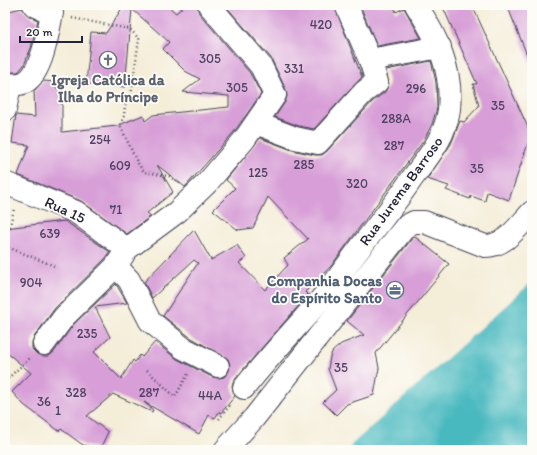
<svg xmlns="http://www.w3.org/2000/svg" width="537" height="455" font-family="Itim,sans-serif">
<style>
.water{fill:#4ab9c0;stroke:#366e7e}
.pier{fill:#f4edd8}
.building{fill:#d79ed7}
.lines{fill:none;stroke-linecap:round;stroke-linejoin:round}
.minor-casing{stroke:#424053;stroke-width:24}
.path{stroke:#424053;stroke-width:2.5;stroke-dasharray:1 3;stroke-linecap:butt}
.minor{stroke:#fff;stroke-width:22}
.labels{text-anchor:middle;stroke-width:3.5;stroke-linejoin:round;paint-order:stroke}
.number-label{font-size:13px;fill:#4f4162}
.worship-label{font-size:15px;font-weight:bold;fill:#5b616d;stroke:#fdfcf7}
.street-label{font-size:15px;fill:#22223b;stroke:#fdfcf7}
.service-label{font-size:15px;font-weight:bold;fill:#4e5e75;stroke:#fdfcf7;text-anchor:end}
</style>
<rect width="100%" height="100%" fill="#fdfcf7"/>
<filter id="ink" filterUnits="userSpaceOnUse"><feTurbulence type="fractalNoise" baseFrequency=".025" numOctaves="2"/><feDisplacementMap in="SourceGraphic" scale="8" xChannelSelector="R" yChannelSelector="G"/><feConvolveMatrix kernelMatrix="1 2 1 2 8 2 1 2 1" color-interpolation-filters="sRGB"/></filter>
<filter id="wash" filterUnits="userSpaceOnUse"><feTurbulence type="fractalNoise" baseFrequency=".012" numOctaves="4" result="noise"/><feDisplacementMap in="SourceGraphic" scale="16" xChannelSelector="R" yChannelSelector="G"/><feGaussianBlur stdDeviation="0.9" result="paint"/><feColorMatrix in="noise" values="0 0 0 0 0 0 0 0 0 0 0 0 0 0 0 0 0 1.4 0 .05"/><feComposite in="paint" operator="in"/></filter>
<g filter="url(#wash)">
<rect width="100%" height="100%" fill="#f4edd8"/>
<!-- water -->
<path class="water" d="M 532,282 L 532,450 L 347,450 L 349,446 Z"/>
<!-- pier -->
<path class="pier" d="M 532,280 L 532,282 L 350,446 L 356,450 L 345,450 L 348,445 Z"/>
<g id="blocks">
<!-- building -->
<g class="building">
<path d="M 124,5 L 167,5 L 176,13 L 185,5 L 197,5 L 199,13 L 250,73 L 261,94 L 234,132 L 185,187 L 157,165 L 173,192 L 147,213 L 151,216 L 127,234 L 81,201 L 18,175 L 29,145 L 12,143 L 16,115 L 35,117 L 34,91 L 43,81 L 56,82 L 56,88 L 62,88 L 62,132 L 117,126 L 143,115 L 145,121 L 153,115 L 229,107 L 229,96 L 183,92 L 200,79 L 185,71 L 163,49 L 169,42 L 132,9 L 125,87 L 86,84 L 91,32 L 106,33 Z"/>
<path d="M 225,5 L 334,5 L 362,77 L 314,129 L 299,126 L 275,117 L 285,102 L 287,96 L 286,90 L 271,58 Z"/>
<path d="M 360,5 L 393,5 L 396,12 L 404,8 L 421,38 L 377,46 Z"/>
<path d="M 442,5 L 472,5 L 531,134 L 509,200 L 487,192 L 485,201 L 471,196 L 470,199 L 446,190 L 449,186 L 427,179 L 451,144 L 460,121 L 464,122 L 479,106 L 473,84 L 477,84 Z"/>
<path d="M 507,5 L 532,5 L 532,65 L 531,65 Z"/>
<path d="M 22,8 L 29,16 L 38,20 L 31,48 L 24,65 L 18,72 L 8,72 L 5,71 L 5,12 Z"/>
<path d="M 431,61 L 436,82 L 437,108 L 432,124 L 424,140 L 331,266 L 305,292 L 308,295 L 234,380 L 232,386 L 235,396 L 221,413 L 219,412 L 215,418 L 209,415 L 199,434 L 144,402 L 153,410 L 152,412 L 113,394 L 87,416 L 108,432 L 100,449 L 83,445 L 61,429 L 59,431 L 24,405 L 12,392 L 31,373 L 5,351 L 5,228 L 65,221 L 110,252 L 106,258 L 55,308 L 34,337 L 32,342 L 32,349 L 37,354 L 43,356 L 49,356 L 54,352 L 73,325 L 116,284 L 127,303 L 95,307 L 110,337 L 94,352 L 121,379 L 133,360 L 135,362 L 140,355 L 142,357 L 155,342 L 177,359 L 212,377 L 218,378 L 224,377 L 229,371 L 230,365 L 228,359 L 190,337 L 163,316 L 198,263 L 194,260 L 152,298 L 144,282 L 194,230 L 211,260 L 237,245 L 246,258 L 239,263 L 265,290 L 288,265 L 284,258 L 308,239 L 268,197 L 253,228 L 238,230 L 213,210 L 235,188 L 226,180 L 260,138 L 292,150 L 315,155 L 322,155 L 327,151 L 373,101 L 385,92 L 389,85 L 386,70 Z"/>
<path d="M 414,236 L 449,264 L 376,353 L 379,368 L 374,395 L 347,404 L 336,415 L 323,402 L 336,390 L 328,369 L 330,357 L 332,352 L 341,344 L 364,335 L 347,321 Z"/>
</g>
</g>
</g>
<g filter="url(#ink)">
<use href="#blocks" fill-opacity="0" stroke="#424053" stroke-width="1"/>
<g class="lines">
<defs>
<g id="minor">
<path d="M 370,60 L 440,47"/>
<path d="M 5,85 C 11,84 18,85 23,83 C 42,76 48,31 52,13 L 34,5"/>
<path d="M 5,110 L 10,85"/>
<path d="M 256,123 L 295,138 L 318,143 L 364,92 L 377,82 L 370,60 L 346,5"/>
<path d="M 5,183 L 76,212 L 127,249"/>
<path d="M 116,266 L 129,280 L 150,321 L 183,348 L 218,366"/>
<path d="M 44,344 L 64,317 L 116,266 L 127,249 L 177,212 L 207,183 L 244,140 L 275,95 L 261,66 L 209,5"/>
<path d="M 244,388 C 271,354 300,324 327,292 C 336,282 343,270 351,260 C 371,233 392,208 411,180 C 427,158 446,137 449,109 C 453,70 437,37 416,5"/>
<path d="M 225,450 L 254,418 L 406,226 L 414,222 L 424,222 L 485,246 C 506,246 518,226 532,212"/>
</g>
</defs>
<!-- minor casing -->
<use href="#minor" class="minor-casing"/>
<!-- path -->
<g class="path">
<path d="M 72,18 L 130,29 L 139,39 L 131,96 L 125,105 L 124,116 L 120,125 L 137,162 L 144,172 L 169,176 L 177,182"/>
<path d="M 5,246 L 14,209"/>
<path d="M 5,246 L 57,267"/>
<path d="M 147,370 L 175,397 L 188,374"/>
<path d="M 5,381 L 30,358"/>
<path d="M 219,419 L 231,404"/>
</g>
<!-- minor -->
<use href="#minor" class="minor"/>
</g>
</g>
<!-- icons -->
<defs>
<symbol id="church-ring" viewBox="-11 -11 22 22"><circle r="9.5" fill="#fdfcf7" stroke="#6b7280" stroke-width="1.5"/><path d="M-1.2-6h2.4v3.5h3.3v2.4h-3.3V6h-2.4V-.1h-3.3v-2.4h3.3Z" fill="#6b7280"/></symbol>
<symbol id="office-ring" viewBox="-11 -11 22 22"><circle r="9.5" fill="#fdfcf7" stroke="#5c6f8a" stroke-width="1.5"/><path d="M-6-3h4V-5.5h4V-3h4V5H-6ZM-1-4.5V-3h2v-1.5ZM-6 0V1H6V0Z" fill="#5c6f8a"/></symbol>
</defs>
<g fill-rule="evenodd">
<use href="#church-ring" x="98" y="50" width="20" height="20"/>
<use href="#office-ring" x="385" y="280" width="20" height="20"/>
</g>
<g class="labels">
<!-- number labels -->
<g class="number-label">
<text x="321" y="29">420</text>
<text x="210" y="63">305</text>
<text x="294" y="73">331</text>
<text x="237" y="92">305</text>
<text x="416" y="93">296</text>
<text x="498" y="110">35</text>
<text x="396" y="123">288A</text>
<text x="100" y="144">254</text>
<text x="394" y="150">287</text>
<text x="304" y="169">285</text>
<text x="120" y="170">609</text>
<text x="477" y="173">35</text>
<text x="258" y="177">125</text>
<text x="357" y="188">320</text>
<text x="116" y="214">71</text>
<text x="50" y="238">639</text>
<text x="31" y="287">904</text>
<text x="87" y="338">235</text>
<text x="341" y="372">35</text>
<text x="76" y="397">328</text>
<text x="149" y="397">287</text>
<text x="210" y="400">44A</text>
<text x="44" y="406">36</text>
<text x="58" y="415">1</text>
</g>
<!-- worship labels -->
<g class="worship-label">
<text x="108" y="85">Igreja Católica da<tspan x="108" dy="17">Ilha do Príncipe</tspan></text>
</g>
<!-- street labels -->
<g class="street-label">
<text transform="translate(401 191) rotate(-54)" y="5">Rua Jurema Barroso</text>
<text transform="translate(65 210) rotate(25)" y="5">Rua 15</text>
</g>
<!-- service labels -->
<g class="service-label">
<text x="382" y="286">Companhia Docas<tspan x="382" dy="17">do Espírito Santo</tspan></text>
</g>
</g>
<!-- margin -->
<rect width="537" height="455" fill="none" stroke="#fdfcf7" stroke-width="20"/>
<!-- scale -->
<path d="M20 36v6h62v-6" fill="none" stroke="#22223b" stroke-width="2"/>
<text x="26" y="36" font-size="12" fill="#22223b" stroke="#fdfcf7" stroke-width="3" paint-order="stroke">20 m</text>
</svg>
